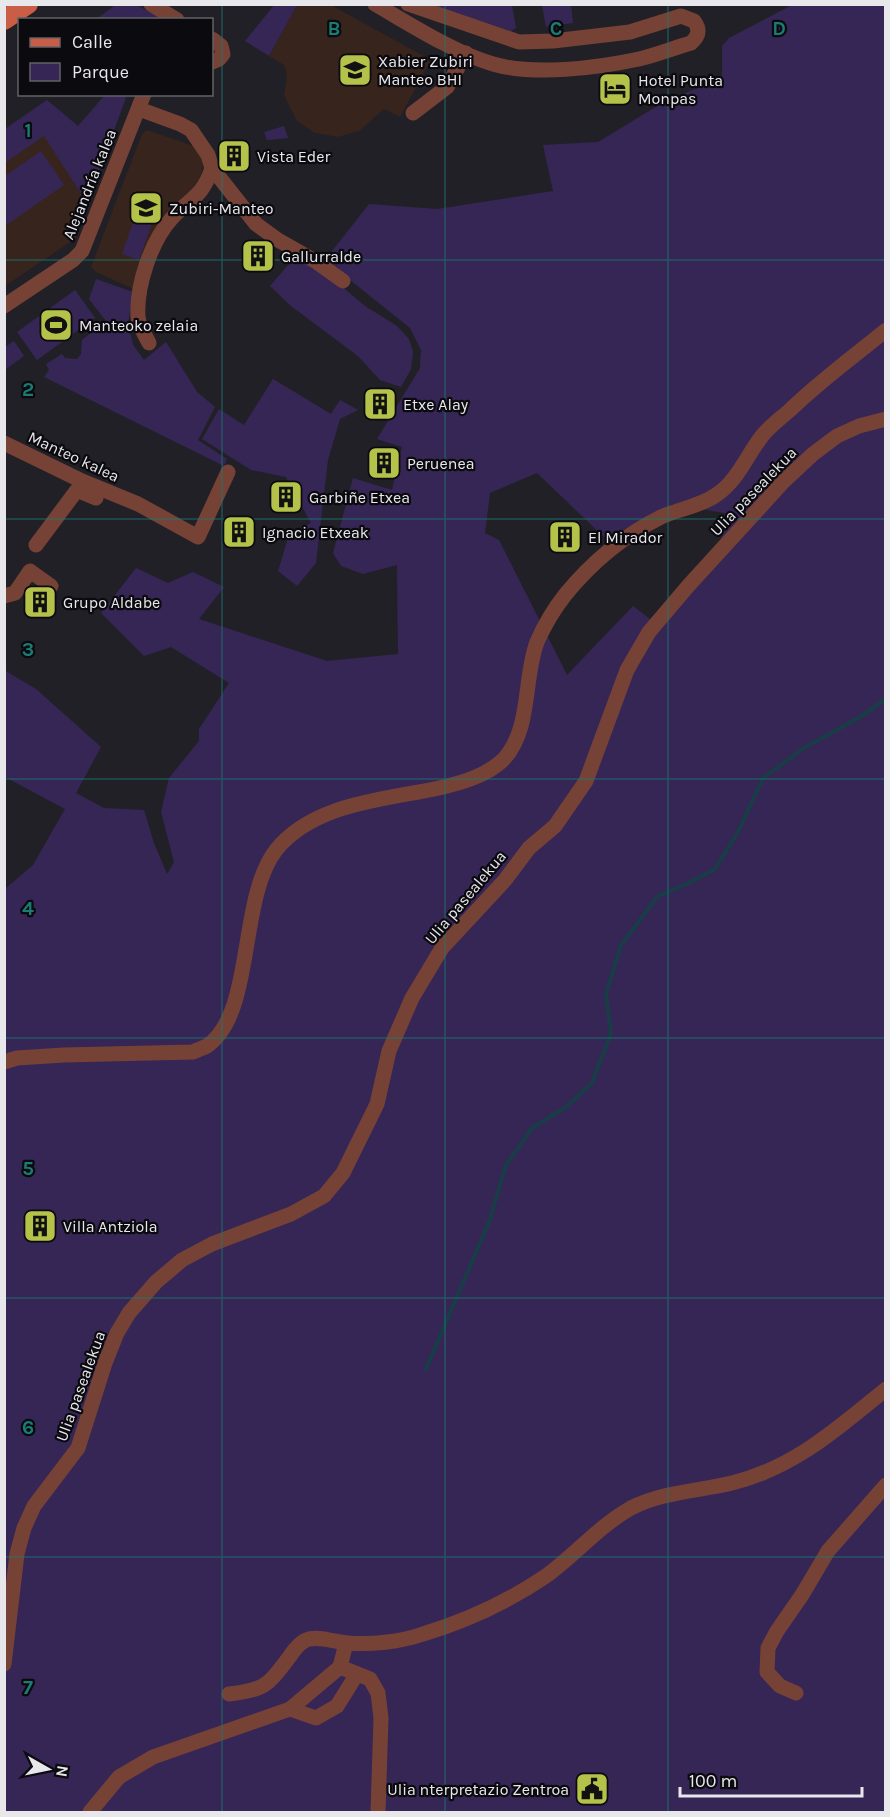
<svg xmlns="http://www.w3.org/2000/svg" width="890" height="1817" font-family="Karla,sans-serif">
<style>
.education{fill:#36241d}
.green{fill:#362656;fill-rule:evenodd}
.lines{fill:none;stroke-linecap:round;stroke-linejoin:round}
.stream{stroke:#193d46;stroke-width:4}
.minor{stroke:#774236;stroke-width:15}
.major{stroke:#ca5d46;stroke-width:20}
.grid{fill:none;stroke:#1a7c74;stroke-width:1.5;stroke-opacity:0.55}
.labels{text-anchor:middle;stroke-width:4.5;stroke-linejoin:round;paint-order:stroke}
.poi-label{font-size:16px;fill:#e8e7ec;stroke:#0b0a0e;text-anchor:start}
.street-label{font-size:16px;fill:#e8e7ec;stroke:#0b0a0e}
.grid-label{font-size:20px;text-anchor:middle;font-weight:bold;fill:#1a7c74;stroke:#0b0a0e;stroke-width:4.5;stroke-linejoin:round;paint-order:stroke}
</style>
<rect width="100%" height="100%" fill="#222027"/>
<!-- education -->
<g class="education">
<path d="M 331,5 L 431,60 L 400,117 L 384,109 L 359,131 L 338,137 L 315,133 L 297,121 L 284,95 L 287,75 L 284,65 L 269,56 L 297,5 Z"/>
<path d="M 147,130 L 196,147 L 202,157 L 203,167 L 199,181 L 164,222 L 154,230 L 147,245 L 136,290 L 96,272 L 91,267 L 142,134 Z"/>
<path d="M 44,135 L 87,203 L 76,238 L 5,286 L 5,163 Z"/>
</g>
<!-- green -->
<g class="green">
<path d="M 117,4 L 136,5 L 164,19 L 95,20 Z"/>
<path d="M 275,4 L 297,5 L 269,56 L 245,41 Z"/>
<path d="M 432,5 L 512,5 L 516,28 L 511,31 Z"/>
<path d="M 542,5 L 571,5 L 573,23 L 546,27 Z"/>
<path d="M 792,5 L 885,5 L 885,1812 L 5,1812 L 5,889 L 33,865 L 65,809 L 5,777 L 4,670 L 36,689 L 101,747 L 76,793 L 104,808 L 144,810 L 154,843 L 167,874 L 174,862 L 161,812 L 169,778 L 199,741 L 199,729 L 229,683 L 171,647 L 144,656 L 101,613 L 136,568 L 168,583 L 193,572 L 224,587 L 199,619 L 327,661 L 398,654 L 397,565 L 363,574 L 341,566 L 333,553 L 353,478 L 392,490 L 402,447 L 377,439 L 420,368 L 421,350 L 410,328 L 325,260 L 369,204 L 437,209 L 553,191 L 543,145 L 598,142 L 667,100 L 722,79 L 722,46 L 729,38 ZM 537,473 L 606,539 L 673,504 L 730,514 L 717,549 L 659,626 L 633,606 L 567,675 L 499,540 L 485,533 L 490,493 Z"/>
<path d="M 105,95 L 127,95 L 87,203 L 44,136 L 5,163 L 5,129 L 47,100 L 78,126 Z"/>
<path d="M 284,126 L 288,138 L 267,140 L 264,132 Z"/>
<path d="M 41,151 L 64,185 L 5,226 L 5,176 Z"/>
<path d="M 137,211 L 154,217 L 139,260 L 122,254 Z"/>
<path d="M 296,256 L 339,284 L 365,306 L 397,326 L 409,339 L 413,352 L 411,369 L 401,387 L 380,380 L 358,356 L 291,306 L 270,286 Z"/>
<path d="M 96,279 L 133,292 L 128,324 L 133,345 L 144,360 L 166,342 L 197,392 L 215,407 L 198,440 L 227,459 L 224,466 L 44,377 L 49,370 L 46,364 L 62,354 L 65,358 L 77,359 L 81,354 L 82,340 L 106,321 L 89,299 Z"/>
<path d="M 75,290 L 95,318 L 37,360 L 17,332 Z"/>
<path d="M 14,341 L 24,356 L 5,370 L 5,347 Z"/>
<path d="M 273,379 L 331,414 L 340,400 L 358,410 L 340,419 L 328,460 L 316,563 L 297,586 L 278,571 L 289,535 L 311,523 L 286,477 L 251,470 L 202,439 L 219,409 L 244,425 Z"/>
</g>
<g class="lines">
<!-- stream -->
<path class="stream" d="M 426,1369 L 489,1222 L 506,1165 L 532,1128 L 566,1107 L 592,1083 L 611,1033 L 606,994 L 621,945 L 658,896 L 687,884 L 715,869 L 738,832 L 763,778 L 804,748 L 860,717 L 886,699"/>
<!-- minor -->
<g class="minor">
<path d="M 151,4 L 177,20"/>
<path d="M 375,4 C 411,25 455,53 493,64 C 534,76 597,68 639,59 C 656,55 674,48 691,43 C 699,36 700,29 694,21 L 681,16 L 630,32 L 553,41 L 519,42 L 408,4"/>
<path d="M 212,39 L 221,46 L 223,54 L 219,59 L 212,62"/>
<path d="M 139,109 L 180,124 L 191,130 L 208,155 L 212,168 L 256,224 L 278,240 L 315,261 L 343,281"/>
<path d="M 413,113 L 447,87 L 466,53"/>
<path d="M 4,306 L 73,260 L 82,251 L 144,94"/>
<path d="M 149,343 C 145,335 139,326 138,317 C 136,286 151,241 172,218 C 191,197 202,198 212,168"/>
<path d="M 4,443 L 82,481 L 138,504 L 198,537 L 228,472"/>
<path d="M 36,545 L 77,490 L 96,498"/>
<path d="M 4,596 L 15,593 L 30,571 L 51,586"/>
<path d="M 4,1062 L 17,1058 L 64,1055 L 193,1052 C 197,1050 203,1048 207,1046 C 255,1013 238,899 276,850 C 314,803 384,800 439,788 C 461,783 486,776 503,760 C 532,729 523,679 537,642 C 544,626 554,609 565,595 C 591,563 623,536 661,517 C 678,509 699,507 716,495 C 737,482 747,455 762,436 C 770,426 781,418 790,410 C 820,381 853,357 886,330"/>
<path d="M 4,1664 L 17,1554 L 24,1528 L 34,1506 L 78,1448 L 105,1363 L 117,1333 L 129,1313 L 156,1282 L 182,1260 L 212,1244 L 291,1214 L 324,1196 L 343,1173 L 377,1104 L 389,1051 L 412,998 L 442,948 L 505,880 L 529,848 L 555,826 L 586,781 L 627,670 L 649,632 L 689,585 L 784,481 L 813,454 L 837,436 L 859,426 L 886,419"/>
<path d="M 340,1667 L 370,1679 L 378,1693 L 381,1718 L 378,1812"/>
<path d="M 796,1693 L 780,1686 L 767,1672 L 768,1648 L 777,1631 L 802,1595 L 828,1551 L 886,1485"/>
<path d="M 229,1694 C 266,1690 268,1685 290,1656 C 294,1650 300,1643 306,1640 C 317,1635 335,1642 347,1643 C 371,1645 400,1642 423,1634 C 466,1621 509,1601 546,1576 C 575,1555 599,1526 631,1508 C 662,1492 699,1491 732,1483 C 794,1468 838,1428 886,1389"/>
<path d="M 290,1709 L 316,1718 L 337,1706 L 357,1674"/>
<path d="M 90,1812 L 119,1777 L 153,1757 L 290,1709 L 340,1667 L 346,1643"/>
</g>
<!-- major -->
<path class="major" d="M 4,20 L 28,4"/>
</g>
<!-- grid -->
<path class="grid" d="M 222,4 L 222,1812M 445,4 L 445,1812M 668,4 L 668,1812M 4,260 L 886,260M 4,519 L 886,519M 4,779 L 886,779M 4,1038 L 886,1038M 4,1298 L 886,1298M 4,1557 L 886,1557"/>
<!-- icons -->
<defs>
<symbol id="school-square" viewBox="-11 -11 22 22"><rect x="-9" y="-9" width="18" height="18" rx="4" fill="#b5c24a" stroke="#0b0a0e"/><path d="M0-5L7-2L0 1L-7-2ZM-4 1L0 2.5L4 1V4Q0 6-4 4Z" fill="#111"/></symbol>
<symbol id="hotel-square" viewBox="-11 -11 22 22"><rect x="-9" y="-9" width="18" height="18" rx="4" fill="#b5c24a" stroke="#0b0a0e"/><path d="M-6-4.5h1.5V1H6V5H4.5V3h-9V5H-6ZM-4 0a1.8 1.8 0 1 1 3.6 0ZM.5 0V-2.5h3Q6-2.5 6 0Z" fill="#111"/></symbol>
<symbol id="building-square" viewBox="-11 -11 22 22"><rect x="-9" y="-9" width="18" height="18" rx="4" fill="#b5c24a" stroke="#0b0a0e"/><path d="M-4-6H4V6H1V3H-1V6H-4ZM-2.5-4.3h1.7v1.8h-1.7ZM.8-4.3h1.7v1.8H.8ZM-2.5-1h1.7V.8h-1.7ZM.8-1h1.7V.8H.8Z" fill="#111"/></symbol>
<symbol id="stadium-square" viewBox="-11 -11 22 22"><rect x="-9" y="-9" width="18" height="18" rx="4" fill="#b5c24a" stroke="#0b0a0e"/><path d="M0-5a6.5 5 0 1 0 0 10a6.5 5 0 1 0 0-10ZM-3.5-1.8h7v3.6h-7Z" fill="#111"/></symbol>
<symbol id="civic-square" viewBox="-11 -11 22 22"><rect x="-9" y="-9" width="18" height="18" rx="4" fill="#b5c24a" stroke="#0b0a0e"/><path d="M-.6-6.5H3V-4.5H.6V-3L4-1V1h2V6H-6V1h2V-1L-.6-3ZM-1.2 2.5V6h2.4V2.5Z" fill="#111"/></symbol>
</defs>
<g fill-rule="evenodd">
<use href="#school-square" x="336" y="51" width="38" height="38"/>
<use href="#hotel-square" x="596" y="70" width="38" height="38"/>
<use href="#building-square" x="215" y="137" width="38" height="38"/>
<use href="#school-square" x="127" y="189" width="38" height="38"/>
<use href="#building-square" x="239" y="237" width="38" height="38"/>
<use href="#stadium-square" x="37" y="306" width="38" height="38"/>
<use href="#building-square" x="361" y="385" width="38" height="38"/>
<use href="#building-square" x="365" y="444" width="38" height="38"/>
<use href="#building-square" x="267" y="478" width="38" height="38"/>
<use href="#building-square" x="220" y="513" width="38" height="38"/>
<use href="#building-square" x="546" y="518" width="38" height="38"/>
<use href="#building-square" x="21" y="583" width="38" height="38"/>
<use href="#building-square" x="21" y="1207" width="38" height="38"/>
<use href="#civic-square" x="573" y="1770" width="38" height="38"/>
</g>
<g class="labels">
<!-- poi labels -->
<g class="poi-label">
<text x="378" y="67">Xabier Zubiri<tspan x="378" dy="18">Manteo BHI</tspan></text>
<text x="638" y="86">Hotel Punta<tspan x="638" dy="18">Monpas</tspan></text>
<text x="257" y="162">Vista Eder</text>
<text x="169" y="214">Zubiri-Manteo</text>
<text x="281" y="262">Gallurralde</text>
<text x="79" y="331">Manteoko zelaia</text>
<text x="403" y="410">Etxe Alay</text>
<text x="407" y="469">Peruenea</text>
<text x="309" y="503">Garbiñe Etxea</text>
<text x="262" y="538">Ignacio Etxeak</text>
<text x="588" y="543">El Mirador</text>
<text x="63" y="608">Grupo Aldabe</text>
<text x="63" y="1232">Villa Antziola</text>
<text x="569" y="1795" text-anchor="end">Ulia nterpretazio Zentroa</text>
</g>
<!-- street labels -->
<g class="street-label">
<text transform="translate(89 184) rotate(-68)" y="6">Alejandría kalea</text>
<text transform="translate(74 456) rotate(25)" y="6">Manteo kalea</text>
<text transform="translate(753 491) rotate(-46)" y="6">Ulia pasealekua</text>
<text transform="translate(465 897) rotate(-50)" y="6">Ulia pasealekua</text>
<text transform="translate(80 1386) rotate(-70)" y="6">Ulia pasealekua</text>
</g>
</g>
<g class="grid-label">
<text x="334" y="35">B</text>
<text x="556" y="35">C</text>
<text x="779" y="35">D</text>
<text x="28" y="137">1</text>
<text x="28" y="396">2</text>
<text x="28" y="656">3</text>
<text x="28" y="915">4</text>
<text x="28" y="1175">5</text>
<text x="28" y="1434">6</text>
<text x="28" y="1694">7</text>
</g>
<!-- border -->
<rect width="890" height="1817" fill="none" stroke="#e8e7ec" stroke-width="12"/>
<!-- legend -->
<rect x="18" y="18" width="195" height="78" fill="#0b0a0e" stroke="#636267" stroke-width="1.5"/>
<rect x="30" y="38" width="30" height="9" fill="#ca5d46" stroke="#636267" stroke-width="1.5"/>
<text x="72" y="48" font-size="18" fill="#e8e7ec">Calle</text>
<rect x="30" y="63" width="30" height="18" fill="#362656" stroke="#636267" stroke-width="1.5"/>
<text x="72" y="78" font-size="18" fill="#e8e7ec">Parque</text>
<!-- north arrow -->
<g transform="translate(48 1769) rotate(99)" stroke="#0b0a0e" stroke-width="4.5" paint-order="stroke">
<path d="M0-4.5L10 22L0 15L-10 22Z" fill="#e8e7ec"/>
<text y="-9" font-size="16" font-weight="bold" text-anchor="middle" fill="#e8e7ec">N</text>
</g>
<!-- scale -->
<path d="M680 1787v9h182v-9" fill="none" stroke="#e8e7ec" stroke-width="3"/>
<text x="689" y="1787" font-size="18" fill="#e8e7ec" stroke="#0b0a0e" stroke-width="4.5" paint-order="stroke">100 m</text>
</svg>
